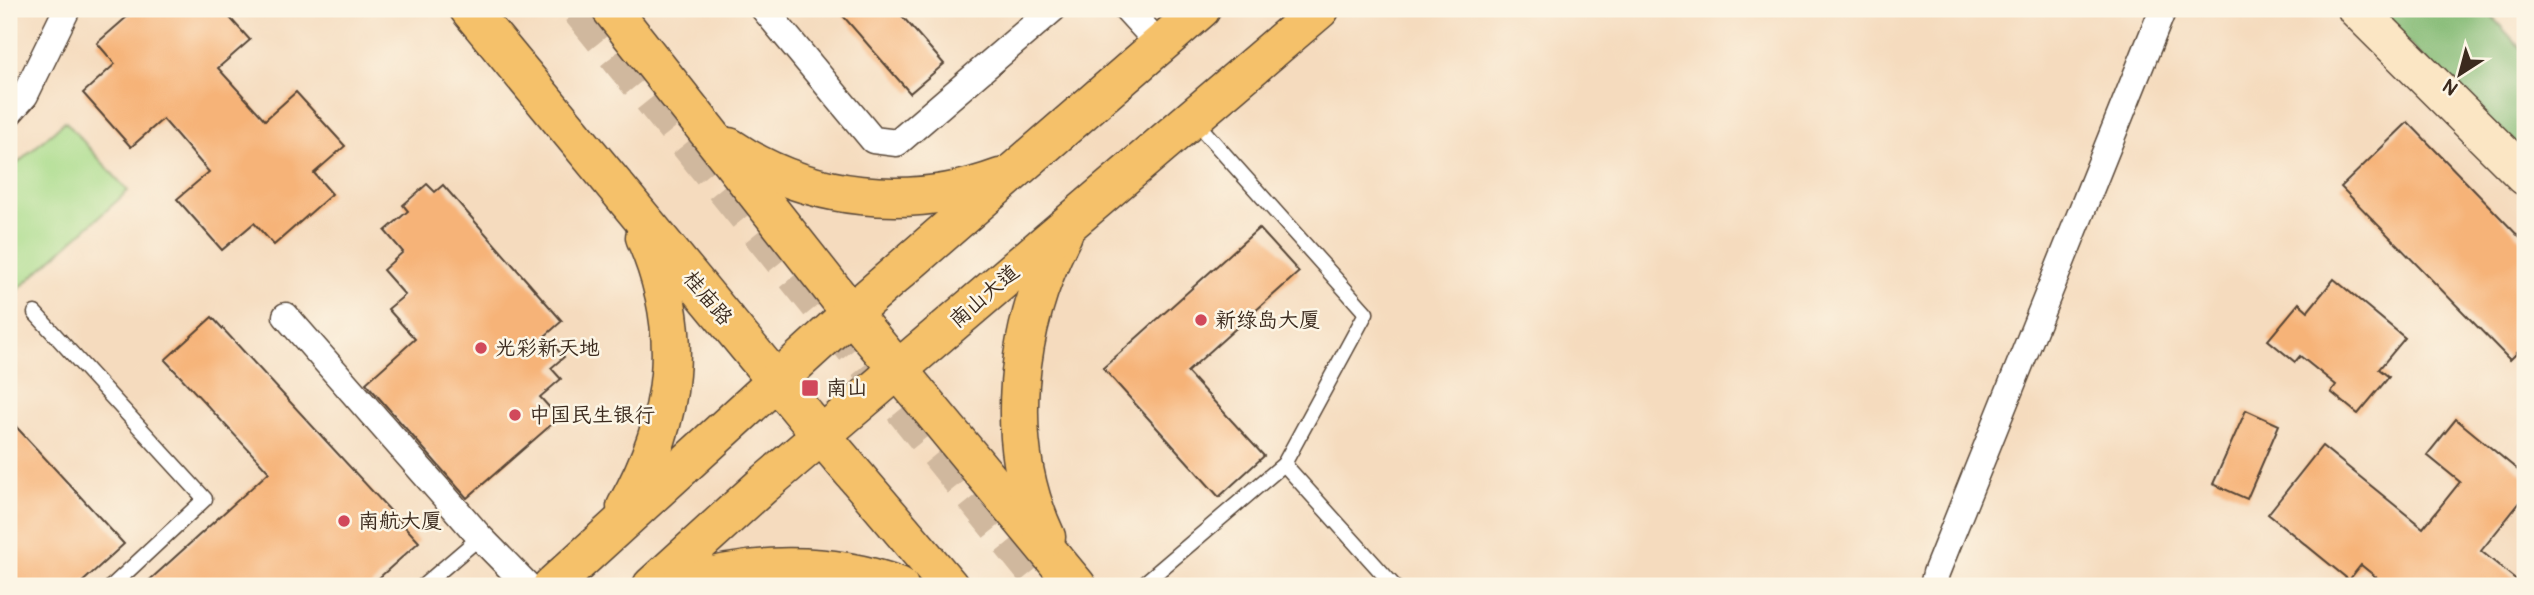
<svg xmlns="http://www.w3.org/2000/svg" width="2534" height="595" font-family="Pangolin,'LXGW WenKai TC',sans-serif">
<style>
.green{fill:#a9dc8b;stroke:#728354;stroke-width:2}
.forest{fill:#86bc77;stroke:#60734a;stroke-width:2}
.building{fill:#f6b378}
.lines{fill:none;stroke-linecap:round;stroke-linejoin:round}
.highway-tunnel{stroke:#d0b89e;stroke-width:38;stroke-dasharray:38 19;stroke-linecap:butt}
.lane-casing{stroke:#574536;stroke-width:17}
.street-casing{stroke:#574536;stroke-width:29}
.secondary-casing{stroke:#574536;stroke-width:41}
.primary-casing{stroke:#574536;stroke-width:41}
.lane{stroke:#fff;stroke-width:14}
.street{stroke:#fff;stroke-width:26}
.secondary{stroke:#fbe6c4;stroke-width:38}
.primary{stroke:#f5c16b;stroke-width:38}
.poi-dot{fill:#d1495b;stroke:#fcf5e5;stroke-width:2.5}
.labels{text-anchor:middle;stroke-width:5;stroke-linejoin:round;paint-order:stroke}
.street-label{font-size:21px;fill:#3b2a1e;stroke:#fcf5e5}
.poi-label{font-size:21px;fill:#3b2a1e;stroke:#fcf5e5;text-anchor:start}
</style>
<rect width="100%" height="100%" fill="#fcf5e5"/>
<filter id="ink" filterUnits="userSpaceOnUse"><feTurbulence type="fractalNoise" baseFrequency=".0143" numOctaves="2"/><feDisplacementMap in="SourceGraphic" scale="14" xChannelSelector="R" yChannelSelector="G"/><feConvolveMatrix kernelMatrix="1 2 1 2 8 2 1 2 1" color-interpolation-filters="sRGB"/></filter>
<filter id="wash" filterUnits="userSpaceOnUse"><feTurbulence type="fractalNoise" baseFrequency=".00686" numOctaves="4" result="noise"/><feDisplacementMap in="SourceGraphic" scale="28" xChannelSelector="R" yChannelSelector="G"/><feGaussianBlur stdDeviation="1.57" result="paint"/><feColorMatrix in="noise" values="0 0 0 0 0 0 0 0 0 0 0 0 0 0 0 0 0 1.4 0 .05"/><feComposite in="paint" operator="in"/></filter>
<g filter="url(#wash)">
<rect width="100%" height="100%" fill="#f5dbbe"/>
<!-- green -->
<path class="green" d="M 65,121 L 128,191 L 14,293 L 9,288 L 9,171 Z"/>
<!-- forest -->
<path class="forest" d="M 2374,9 L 2485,9 L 2525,53 L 2525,159 Z"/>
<g id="blocks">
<!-- building -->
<g class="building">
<path d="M 136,9 L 222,9 L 250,40 L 218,68 L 265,120 L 296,92 L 345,146 L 314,173 L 332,194 L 274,245 L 254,223 L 222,250 L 177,199 L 209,172 L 163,119 L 131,147 L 83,93 L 115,64 L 97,43 Z"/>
<path d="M 837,9 L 896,9 L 944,64 L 910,93 Z"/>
<path d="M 2408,122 L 2525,243 L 2525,345 L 2510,360 L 2341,187 Z"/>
<path d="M 427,184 L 435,192 L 443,185 L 562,321 L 545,336 L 564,357 L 551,368 L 561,379 L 540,397 L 559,418 L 467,498 L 366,383 L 415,339 L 388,309 L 405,295 L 383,270 L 403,252 L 385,231 L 408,211 L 403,205 Z"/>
<path d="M 1259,228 L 1299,272 L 1187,372 L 1264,456 L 1219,497 L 1103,368 Z"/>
<path d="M 2334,279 L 2405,338 L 2379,369 L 2389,377 L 2358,414 L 2331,392 L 2336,385 L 2300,356 L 2295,362 L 2268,340 L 2299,303 L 2308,311 Z"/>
<path d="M 212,317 L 419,542 L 370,586 L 143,586 L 269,472 L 165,360 Z"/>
<path d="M 2246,410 L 2279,425 L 2247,499 L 2213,484 Z"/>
<path d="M 9,419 L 124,544 L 78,586 L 9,586 Z"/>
<path d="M 2456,419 L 2525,476 L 2525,496 L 2481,551 L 2524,586 L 2387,586 L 2361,565 L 2349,580 L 2268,514 L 2322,446 L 2423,528 L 2460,482 L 2427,455 Z"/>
</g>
</g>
</g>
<g filter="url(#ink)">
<use href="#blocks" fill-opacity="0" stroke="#574536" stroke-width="2"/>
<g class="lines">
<!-- highway-tunnel -->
<path class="highway-tunnel" d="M 580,9 L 1047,586"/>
<defs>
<g id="lane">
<path d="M 1192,118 L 1366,313 L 1284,464 L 1394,586"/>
<path d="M 35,313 L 205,499 L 112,586"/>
<path d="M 423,586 L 480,537"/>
<path d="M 1141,586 L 1284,464"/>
</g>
<g id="street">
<path d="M 764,9 L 873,140 L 897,143 L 1053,9"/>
<path d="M 1127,9 L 1160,45"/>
<path d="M 9,113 L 25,95 L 67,9"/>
<path d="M 286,316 L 480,537 L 528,586"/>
<path d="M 1933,586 L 1936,573 L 2163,9"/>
</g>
<path id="secondary" d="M 2357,9 L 2525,176"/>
<g id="primary">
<path d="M 469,9 L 821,435 L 949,586"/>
<path d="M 611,9 L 851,313 L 1077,586"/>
<path d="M 729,147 C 808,201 911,211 1000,178"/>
<path d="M 626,507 C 676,418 687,332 645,237"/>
<path d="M 1046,537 C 1001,441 1016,325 1063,234"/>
<path d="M 552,586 L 851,313 L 1201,9"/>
<path d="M 652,586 L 762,486 L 1320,9"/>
<path d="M 678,586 C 748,562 829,560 899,586"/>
</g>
</defs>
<!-- lane casing -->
<use href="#lane" class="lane-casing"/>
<!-- street casing -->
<use href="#street" class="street-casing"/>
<!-- secondary casing -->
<use href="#secondary" class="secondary-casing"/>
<!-- primary casing -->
<use href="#primary" class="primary-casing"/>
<!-- lane -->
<use href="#lane" class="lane"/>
<!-- street -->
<use href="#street" class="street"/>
<!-- secondary -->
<use href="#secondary" class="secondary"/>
<!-- primary -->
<use href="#primary" class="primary"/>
</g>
</g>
<!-- markers -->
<g class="poi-dot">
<circle cx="1201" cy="320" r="7"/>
<circle cx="481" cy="348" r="7"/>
<rect x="801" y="379" width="18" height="18" rx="3.5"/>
<circle cx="515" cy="415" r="7"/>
<circle cx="344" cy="521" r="7"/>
</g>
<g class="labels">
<!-- street labels -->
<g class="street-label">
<text transform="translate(984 296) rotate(-41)" y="7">南山大道</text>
<text transform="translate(708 298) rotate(50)" y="7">桂庙路</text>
</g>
<!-- poi labels -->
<g class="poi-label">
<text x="1215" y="327">新绿岛大厦</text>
<text x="495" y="355">光彩新天地</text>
<text x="826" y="395">南山</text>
<text x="529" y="422">中国民生银行</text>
<text x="358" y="528">南航大厦</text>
</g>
</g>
<!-- margin -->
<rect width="2534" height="595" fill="none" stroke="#fcf5e5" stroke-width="35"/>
<!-- north arrow -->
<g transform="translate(2460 74) rotate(216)" stroke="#fcf5e5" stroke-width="5" paint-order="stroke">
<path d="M0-5L12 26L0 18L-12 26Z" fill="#3b2a1e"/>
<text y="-10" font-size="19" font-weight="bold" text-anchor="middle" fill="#3b2a1e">N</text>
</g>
</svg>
